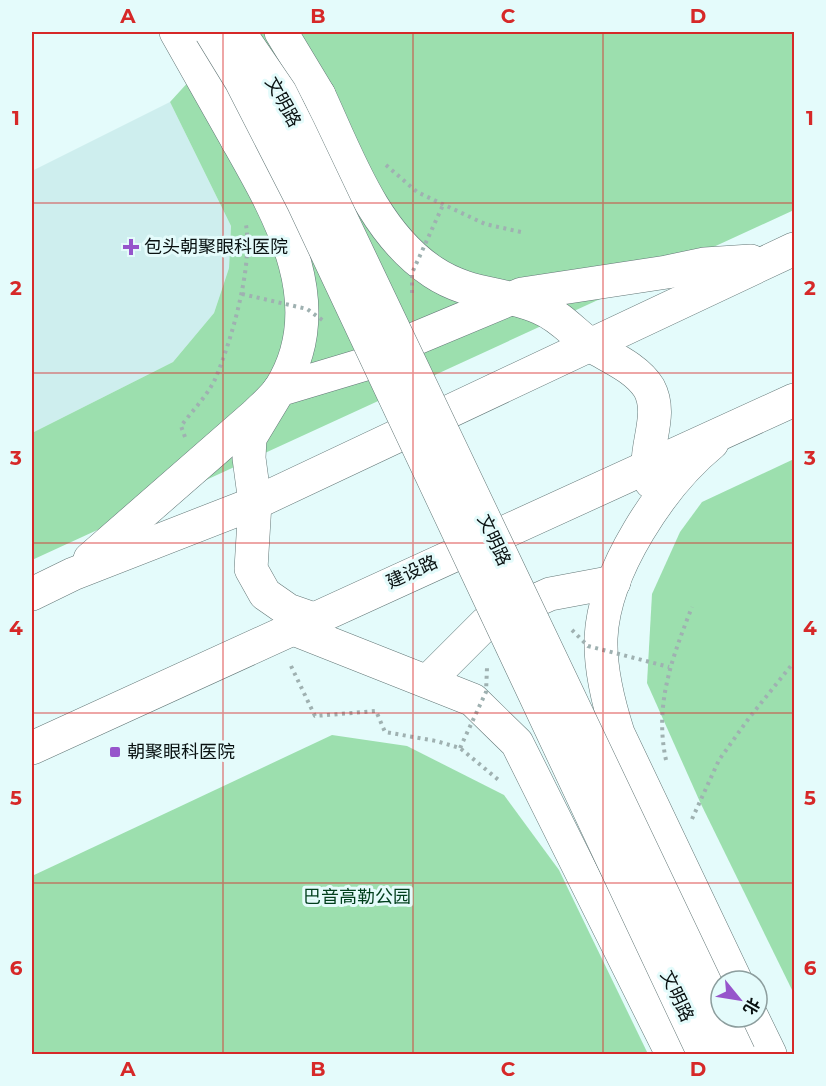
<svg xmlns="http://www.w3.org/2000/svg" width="826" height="1086" font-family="Montserrat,'Noto Sans SC',sans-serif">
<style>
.built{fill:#ceeeee}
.green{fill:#9cdfae}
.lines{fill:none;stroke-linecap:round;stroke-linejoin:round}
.minor-casing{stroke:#637777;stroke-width:34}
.major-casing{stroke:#637777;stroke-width:34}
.path{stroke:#9fb1b1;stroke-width:4;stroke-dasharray:3 4.5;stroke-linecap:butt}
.minor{stroke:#fff;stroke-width:33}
.major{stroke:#fff;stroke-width:33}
.major-bridge-casing{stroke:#637777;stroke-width:34;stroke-linecap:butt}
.path-bridge{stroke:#9fb1b1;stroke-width:4;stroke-dasharray:3 4.5;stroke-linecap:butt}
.major-bridge{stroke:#fff;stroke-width:33}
.grid{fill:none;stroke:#d62828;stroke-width:1.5;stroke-opacity:0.55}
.poi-dot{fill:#9655cb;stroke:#e4fbfb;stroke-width:2}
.labels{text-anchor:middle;stroke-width:6;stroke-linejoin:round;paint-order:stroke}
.street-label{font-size:18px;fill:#081010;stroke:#e4fbfb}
.poi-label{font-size:18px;fill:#081010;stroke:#e4fbfb;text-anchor:start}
.park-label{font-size:18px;fill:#003f1c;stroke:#e4fbfb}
.neatline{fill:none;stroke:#d62828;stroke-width:2}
.grid-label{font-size:20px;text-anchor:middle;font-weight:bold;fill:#d62828}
</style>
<rect width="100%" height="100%" fill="#e4fbfb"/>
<!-- built -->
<path class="built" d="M 170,102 L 231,226 L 229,268 L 214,313 L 173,362 L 32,433 L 32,171 Z"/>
<!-- green -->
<g class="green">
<path d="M 234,32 L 794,32 L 794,210 L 32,560 L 32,433 L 173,362 L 214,313 L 229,268 L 231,226 L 170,102 Z"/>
<path d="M 794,459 L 794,994 L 700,802 L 647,683 L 652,594 L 680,532 L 702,502 Z"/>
<path d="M 332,735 L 407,746 L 504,795 L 559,870 L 648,1054 L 32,1054 L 32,876 Z"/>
</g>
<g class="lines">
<defs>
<g id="minor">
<path d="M 176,32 L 237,140"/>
<path d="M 281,32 L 319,95"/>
</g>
<g id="major">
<path d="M 319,95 C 348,158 374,233 433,272 C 469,296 504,292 540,308 C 562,317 576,336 595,348 C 614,359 637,369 649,388 C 662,412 648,439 648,464 C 648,470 650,477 651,482"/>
<path d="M 712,443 C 661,485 604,571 601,638 C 600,670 608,702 618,733 L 736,981"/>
<path d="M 90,559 L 255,415 C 263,407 274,398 280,389 C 333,305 279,214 237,140"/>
<path d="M 32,594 L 73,574 L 255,503 L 794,249"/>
<path d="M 311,618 L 288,610 L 265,594 L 251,569 L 255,503 L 249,458 L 250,438 L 279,390 L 369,363 L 412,340 L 522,294 L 667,272 L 705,264 L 751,261"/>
<path d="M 291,628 L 473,700 L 517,743 L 672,1054"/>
<path d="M 428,681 L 486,623 L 550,594 L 614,582"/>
<path d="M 32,748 L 794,400"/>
<path d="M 752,1017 L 770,1054"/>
</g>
</defs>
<!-- minor casing -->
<use href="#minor" class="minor-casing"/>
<!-- major casing -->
<use href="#major" class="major-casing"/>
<!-- path -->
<g class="path">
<path d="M 386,165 L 417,192 L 485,224 L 521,232"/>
<path d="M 185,437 L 181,426 C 192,411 209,394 216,377 C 232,339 253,265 246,225"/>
<path d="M 291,666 L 315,716 L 376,711 L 385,732 L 436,741 L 460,748 L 501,782"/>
<path d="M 666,760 C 654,705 672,658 692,607"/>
<path d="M 692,819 L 719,760 L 749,718 L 794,662"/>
</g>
<!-- minor -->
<use href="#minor" class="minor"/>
<!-- major -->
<use href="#major" class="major"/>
<defs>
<g id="major-bridge">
<path d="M 211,32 L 241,81 L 303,202 L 704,1054"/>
<path d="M 239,32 L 280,92 L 299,130 L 739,1054"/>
</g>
</defs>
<!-- major-bridge casing -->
<use href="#major-bridge" class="major-bridge-casing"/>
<!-- path-bridge -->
<g class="path-bridge">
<path d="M 412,293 L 412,273 L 443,205"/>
<path d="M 242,294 L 307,309 L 325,322"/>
<path d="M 572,630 L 588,646 L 669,667"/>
<path d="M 460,748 L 486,692 L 487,668"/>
</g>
<!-- major-bridge -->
<use href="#major-bridge" class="major-bridge"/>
</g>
<!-- grid -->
<path class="grid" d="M 223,32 L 223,1054M 413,32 L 413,1054M 603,32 L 603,1054M 32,203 L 794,203M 32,373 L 794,373M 32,543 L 794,543M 32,713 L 794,713M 32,883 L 794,883"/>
<!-- markers -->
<g class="poi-dot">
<path d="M128 238h6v6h6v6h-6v6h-6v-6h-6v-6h6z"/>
<rect x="109" y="746" width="12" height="12" rx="3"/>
</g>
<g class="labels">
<!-- street labels -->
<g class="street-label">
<text transform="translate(283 102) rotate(61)" y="6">文明路</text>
<text transform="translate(494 540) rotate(65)" y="6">文明路</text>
<text transform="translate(412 572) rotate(-25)" y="6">建设路</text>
<text transform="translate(677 996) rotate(65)" y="6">文明路</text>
</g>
<!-- poi labels -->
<g class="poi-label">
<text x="144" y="253">包头朝聚眼科医院</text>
<text x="127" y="758">朝聚眼科医院</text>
</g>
<!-- park labels -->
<g class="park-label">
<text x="357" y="903">巴音高勒公园</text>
</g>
</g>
<!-- border -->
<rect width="826" height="1086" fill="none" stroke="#e4fbfb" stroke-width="66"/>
<!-- north arrow -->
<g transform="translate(739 999) rotate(120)"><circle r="28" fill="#e4fbfb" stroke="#8c9d9d" stroke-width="1.5"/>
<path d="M0-4.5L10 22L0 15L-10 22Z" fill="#9655cb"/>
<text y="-9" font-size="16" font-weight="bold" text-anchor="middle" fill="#081010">北</text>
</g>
<rect x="33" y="33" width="760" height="1020" class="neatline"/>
<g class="grid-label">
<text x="128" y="23">A</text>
<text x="318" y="23">B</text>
<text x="508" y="23">C</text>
<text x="698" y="23">D</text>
<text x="16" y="125">1</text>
<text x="810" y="125">1</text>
<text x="16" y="295">2</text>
<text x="810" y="295">2</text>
<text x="16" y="465">3</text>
<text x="810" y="465">3</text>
<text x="16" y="635">4</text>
<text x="810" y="635">4</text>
<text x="16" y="805">5</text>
<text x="810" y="805">5</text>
<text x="16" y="975">6</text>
<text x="810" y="975">6</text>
<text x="128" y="1076">A</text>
<text x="318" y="1076">B</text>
<text x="508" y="1076">C</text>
<text x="698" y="1076">D</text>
</g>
</svg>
